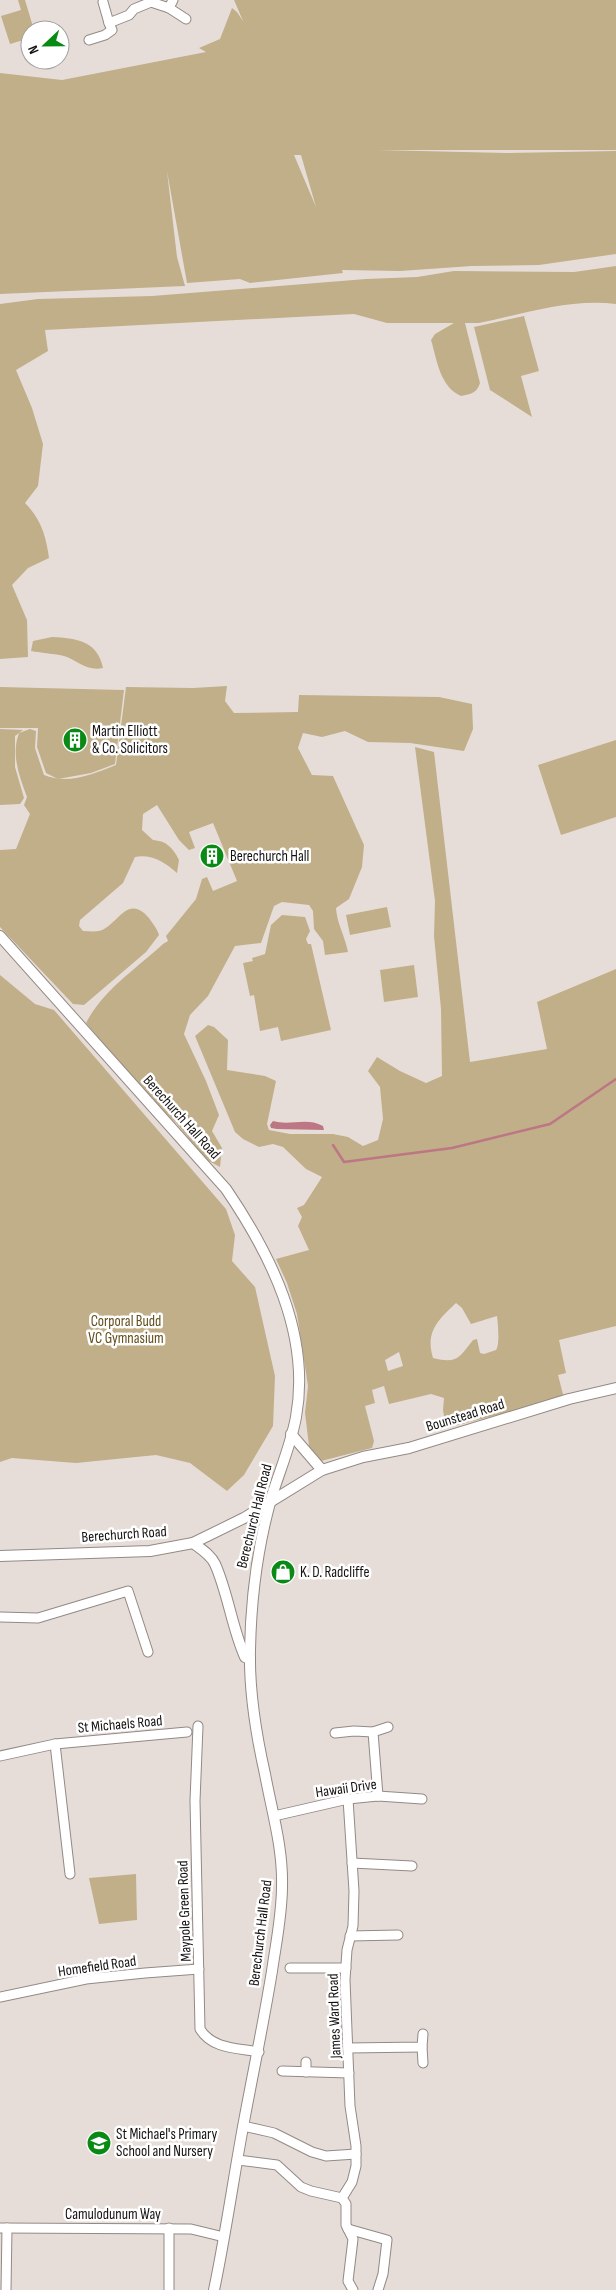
<svg xmlns="http://www.w3.org/2000/svg" width="616" height="2290" font-family="'Sofia Sans Condensed',sans-serif">
<style>
.green{fill:#c1af89;fill-rule:evenodd}
.water{fill:#bd7683}
.lines{fill:none;stroke-linecap:round;stroke-linejoin:round}
.stream{stroke:#bd7683;stroke-width:2.5}
.minor-casing{stroke:#938985;stroke-width:11}
.tertiary-casing{stroke:#938985;stroke-width:12}
.minor{stroke:#fff;stroke-width:9}
.tertiary{stroke:#fff;stroke-width:10}
.labels{text-anchor:middle;stroke-width:5;stroke-linejoin:round;paint-order:stroke}
.poi-label{font-size:15px;fill:#141110;stroke:#fff;text-anchor:start}
.street-label{font-size:15px;fill:#141110;stroke:#fff}
.park-label{font-size:15px;fill:#624d1b;stroke:#fff}
</style>
<rect width="100%" height="100%" fill="#e7ddd8"/>
<!-- green -->
<g class="green">
<path d="M 18,0 L 25,0 L 34,30 L 30,30 L 30,38 L 10,44 L 1,16 L 21,10 Z"/>
<path d="M 234,0 L 616,0 L 616,150 L 378,150 L 506,153 L 616,151 L 616,254 L 539,265 L 472,266 L 400,271 L 342,270 L 343,273 L 250,283 L 240,279 L 187,283 L 167,171 L 177,257 L 185,286 L 0,294 L 0,73 L 62,80 L 206,52 L 199,48 L 220,39 L 232,8 L 237,12 L 243,21 ZM 294,155 L 301,155 L 316,207 Z"/>
<path d="M 616,266 L 616,304 C 571,298 523,314 479,323 L 465,323 L 480,383 C 477,393 471,394 461,396 C 440,387 437,360 431,340 L 435,334 L 454,323 L 387,323 L 354,314 L 45,330 L 48,351 L 16,370 L 32,408 L 43,444 L 38,486 L 25,503 C 41,519 46,536 49,558 L 28,568 L 12,585 L 27,620 L 28,657 L 0,659 L 0,304 L 38,299 L 152,296 L 366,279 L 417,277 L 454,271 L 574,272 Z"/>
<path d="M 524,316 L 539,371 L 521,376 L 532,417 L 490,390 L 474,327 Z"/>
<path d="M 52,637 C 76,638 98,641 103,668 C 87,671 81,663 67,657 C 60,654 40,653 31,651 L 33,641 Z"/>
<path d="M 227,686 L 225,701 L 234,713 L 298,712 L 299,695 L 439,697 L 472,704 L 473,729 L 464,751 L 410,743 L 368,742 L 345,731 L 322,737 L 303,733 L 298,748 L 312,775 L 333,776 L 364,845 L 362,867 L 349,899 L 336,908 C 337,924 345,936 348,952 L 325,955 L 323,941 L 314,929 L 313,911 L 309,905 L 282,902 L 274,906 L 261,943 L 235,946 L 208,996 L 190,1015 L 184,1034 L 206,1081 L 219,1115 L 212,1131 L 222,1148 L 220,1167 L 207,1160 L 176,1123 L 149,1097 L 86,1023 C 103,990 136,969 163,944 L 168,941 L 166,936 L 196,899 L 202,879 L 207,877 L 213,891 L 237,881 L 213,823 L 189,832 L 195,848 L 189,850 L 179,840 L 157,805 L 143,814 L 142,830 L 153,840 C 167,841 173,848 179,860 L 177,873 C 164,862 152,854 135,857 L 123,883 L 80,920 L 79,926 L 83,931 C 88,931 94,932 99,931 C 117,927 127,892 149,918 C 153,924 157,928 159,935 L 146,952 L 84,1005 L 73,1004 L 0,927 L 0,850 L 16,849 L 30,814 L 24,805 L 27,797 C 19,776 11,754 19,733 L 15,736 L 15,767 L 24,798 L 20,804 L 0,805 L 0,729 L 23,730 L 19,733 L 30,729 L 36,731 L 35,748 L 44,775 C 68,785 93,774 116,765 L 126,687 L 193,688 Z"/>
<path d="M 0,687 L 124,690 L 115,764 L 91,773 L 58,779 L 46,773 L 37,747 L 38,728 L 0,728 Z"/>
<path d="M 616,740 L 616,817 L 561,835 L 538,765 Z"/>
<path d="M 415,747 L 434,752 L 470,1062 L 547,1049 L 537,1002 L 616,969 L 616,1326 L 559,1340 L 566,1373 L 558,1375 L 564,1398 L 446,1428 L 443,1410 L 444,1398 L 431,1394 L 389,1404 L 384,1386 L 372,1390 L 375,1403 L 365,1406 L 374,1441 L 372,1448 L 321,1461 L 314,1459 L 310,1454 L 305,1413 L 308,1386 L 297,1314 L 287,1283 L 276,1259 L 309,1250 L 298,1226 L 302,1217 L 297,1208 L 304,1205 L 322,1177 L 306,1169 L 283,1147 L 273,1144 L 259,1147 L 243,1139 L 235,1132 L 195,1036 L 208,1025 L 214,1027 L 228,1040 L 227,1070 L 265,1076 L 276,1081 L 267,1124 L 269,1130 L 290,1134 L 333,1134 L 348,1137 L 363,1146 L 378,1140 L 383,1119 L 380,1087 L 368,1071 L 377,1057 L 400,1071 L 426,1083 L 442,1076 L 441,1009 L 434,936 L 435,901 ZM 456,1303 L 462,1308 L 471,1324 L 497,1316 C 498,1324 500,1345 496,1350 L 484,1354 L 480,1353 L 477,1339 L 473,1340 C 459,1358 457,1364 433,1358 C 425,1332 438,1320 456,1303 ZM 399,1352 L 403,1366 L 388,1371 L 385,1360 Z"/>
<path d="M 387,907 L 391,927 L 350,935 L 346,915 Z"/>
<path d="M 282,915 L 305,917 L 310,931 L 306,939 L 308,944 L 311,944 L 331,1030 L 281,1041 L 278,1027 L 260,1031 L 254,995 L 250,996 L 243,963 L 253,961 L 252,958 L 265,954 L 271,925 Z"/>
<path d="M 414,965 L 418,997 L 384,1002 L 380,970 Z"/>
<path d="M 0,975 L 35,1004 L 54,1010 L 226,1209 L 235,1235 L 232,1261 L 255,1287 L 275,1376 L 273,1426 L 244,1475 L 227,1491 L 190,1463 L 156,1455 L 76,1463 L 12,1458 L 0,1462 Z"/>
<path d="M 136,1874 L 137,1920 L 99,1924 L 89,1878 Z"/>
</g>
<!-- water -->
<path class="water" d="M 273,1121 C 290,1126 307,1117 323,1126 L 324,1130 L 277,1129 L 271,1128 L 270,1125 Z"/>
<g class="lines">
<!-- stream -->
<path class="stream" d="M 333,1145 L 344,1162 L 452,1148 L 550,1124 L 616,1079"/>
<defs>
<g id="minor">
<path d="M 103,2 L 109,23"/>
<path d="M 169,8 L 186,19"/>
<path d="M 89,40 L 105,35 L 112,30 L 109,23 L 129,15 L 134,9 L 151,2 L 169,8 L 173,0"/>
<path d="M 0,1617 L 38,1618 L 128,1591 L 148,1652"/>
<path d="M 198,1726 L 195,1801 L 200,2029 C 212,2049 237,2048 259,2052"/>
<path d="M 335,1733 L 354,1731 L 373,1732"/>
<path d="M 55,1744 L 70,1874"/>
<path d="M 0,1756 L 55,1744 L 187,1732"/>
<path d="M 378,1796 L 373,1732 L 388,1727"/>
<path d="M 348,1799 L 354,1891 L 353,1926 L 347,1950 L 345,1980 L 350,2106 L 356,2146 L 356,2166 L 352,2182 L 342,2198 L 346,2204 L 346,2225 L 353,2239 L 348,2281 L 353,2290"/>
<path d="M 274,1816 L 348,1799 L 378,1796 L 422,1799"/>
<path d="M 352,1863 L 412,1866"/>
<path d="M 350,1936 L 398,1935"/>
<path d="M 290,1968 L 346,1968"/>
<path d="M 0,1997 L 86,1979 L 145,1973 L 199,1969"/>
<path d="M 422,2047 L 423,2063"/>
<path d="M 348,2048 L 422,2047 L 423,2034"/>
<path d="M 306,2062 L 306,2072"/>
<path d="M 282,2071 L 349,2073"/>
<path d="M 243,2126 L 274,2133 L 312,2152 L 326,2156 L 356,2154"/>
<path d="M 238,2160 L 277,2165 L 301,2187 L 311,2191 L 342,2198"/>
<path d="M 0,2228 L 191,2229 L 224,2237"/>
<path d="M 348,2229 L 387,2240 L 383,2274 L 378,2290"/>
<path d="M 6,2290 L 7,2228"/>
<path d="M 169,2290 L 169,2228"/>
</g>
<g id="tertiary">
<path d="M 0,936 L 226,1189 C 271,1255 311,1335 296,1417 C 291,1445 279,1472 271,1499 C 257,1549 251,1598 250,1650 C 249,1692 256,1734 265,1774 C 272,1812 283,1848 282,1886 C 282,1915 276,1943 272,1971 C 264,2020 254,2068 245,2116 C 234,2174 226,2233 214,2290"/>
<path d="M 291,1434 L 322,1470"/>
<path d="M 193,1543 C 201,1549 211,1555 215,1564 C 228,1593 232,1628 245,1657 L 250,1659"/>
<path d="M 0,1556 L 150,1551 L 193,1543 L 244,1518 L 322,1470 L 363,1457 L 409,1448 L 569,1399 L 616,1388"/>
</g>
</defs>
<!-- minor casing -->
<use href="#minor" class="minor-casing"/>
<!-- tertiary casing -->
<use href="#tertiary" class="tertiary-casing"/>
<!-- minor -->
<use href="#minor" class="minor"/>
<!-- tertiary -->
<use href="#tertiary" class="tertiary"/>
</g>
<!-- icons -->
<defs>
<symbol id="building-disc" viewBox="-11 -11 22 22"><circle r="9.5" fill="#098a14" stroke="#fff"/><path d="M-4-6H4V6H1V3H-1V6H-4ZM-2.5-4.3h1.7v1.8h-1.7ZM.8-4.3h1.7v1.8H.8ZM-2.5-1h1.7V.8h-1.7ZM.8-1h1.7V.8H.8Z" fill="#fff"/></symbol>
<symbol id="shop-disc" viewBox="-11 -11 22 22"><circle r="9.5" fill="#098a14" stroke="#fff"/><path d="M-5-2.5h2.3a2.7 3.5 0 0 1 5.4 0H5L5.5 6h-11ZM-1.5-2.5h3a1.5 2.3 0 0 0-3 0Z" fill="#fff"/></symbol>
<symbol id="school-disc" viewBox="-11 -11 22 22"><circle r="9.5" fill="#098a14" stroke="#fff"/><path d="M0-5L7-2L0 1L-7-2ZM-4 1L0 2.5L4 1V4Q0 6-4 4Z" fill="#fff"/></symbol>
</defs>
<g fill-rule="evenodd">
<use href="#building-disc" x="61" y="726" width="28" height="28"/>
<use href="#building-disc" x="198" y="842" width="28" height="28"/>
<use href="#shop-disc" x="269" y="1558" width="28" height="28"/>
<use href="#school-disc" x="85" y="2129" width="28" height="28"/>
</g>
<g class="labels">
<!-- poi labels -->
<g class="poi-label">
<text x="92" y="736">Martin Elliott<tspan x="92" dy="17">&amp; Co. Solicitors</tspan></text>
<text x="230" y="861">Berechurch Hall</text>
<text x="300" y="1577">K. D. Radcliffe</text>
<text x="116" y="2139">St Michael's Primary<tspan x="116" dy="17">School and Nursery</tspan></text>
</g>
<!-- street labels -->
<g class="street-label">
<text transform="translate(182 1117) rotate(48)" y="5">Berechurch Hall Road</text>
<text transform="translate(465 1415) rotate(-17)" y="5">Bounstead Road</text>
<text transform="translate(254 1516) rotate(-76)" y="5">Berechurch Hall Road</text>
<text transform="translate(124 1534) rotate(-4)" y="5">Berechurch Road</text>
<text transform="translate(120 1724) rotate(-5)" y="5">St Michaels Road</text>
<text transform="translate(346 1788) rotate(-8)" y="5">Hawaii Drive</text>
<text transform="translate(184 1911) rotate(-92)" y="5">Maypole Green Road</text>
<text transform="translate(260 1933) rotate(-83)" y="5">Berechurch Hall Road</text>
<text transform="translate(97 1966) rotate(-8)" y="5">Homefield Road</text>
<text transform="translate(334 2016) rotate(-92)" y="5">James Ward Road</text>
<text x="113" y="2219">Camulodunum Way</text>
</g>
<!-- park labels -->
<g class="park-label">
<text x="126" y="1326">Corporal Budd<tspan x="126" dy="17">VC Gymnasium</tspan></text>
</g>
</g>
<!-- north arrow -->
<g transform="translate(45 45) rotate(248)"><circle r="24" fill="#ffffff" stroke="#a1a09f"/>
<path d="M0-4L9 19L0 12L-9 19Z" fill="#098a14"/>
<text y="-8" font-size="14" font-weight="bold" text-anchor="middle" fill="#141110">N</text>
</g>
</svg>
